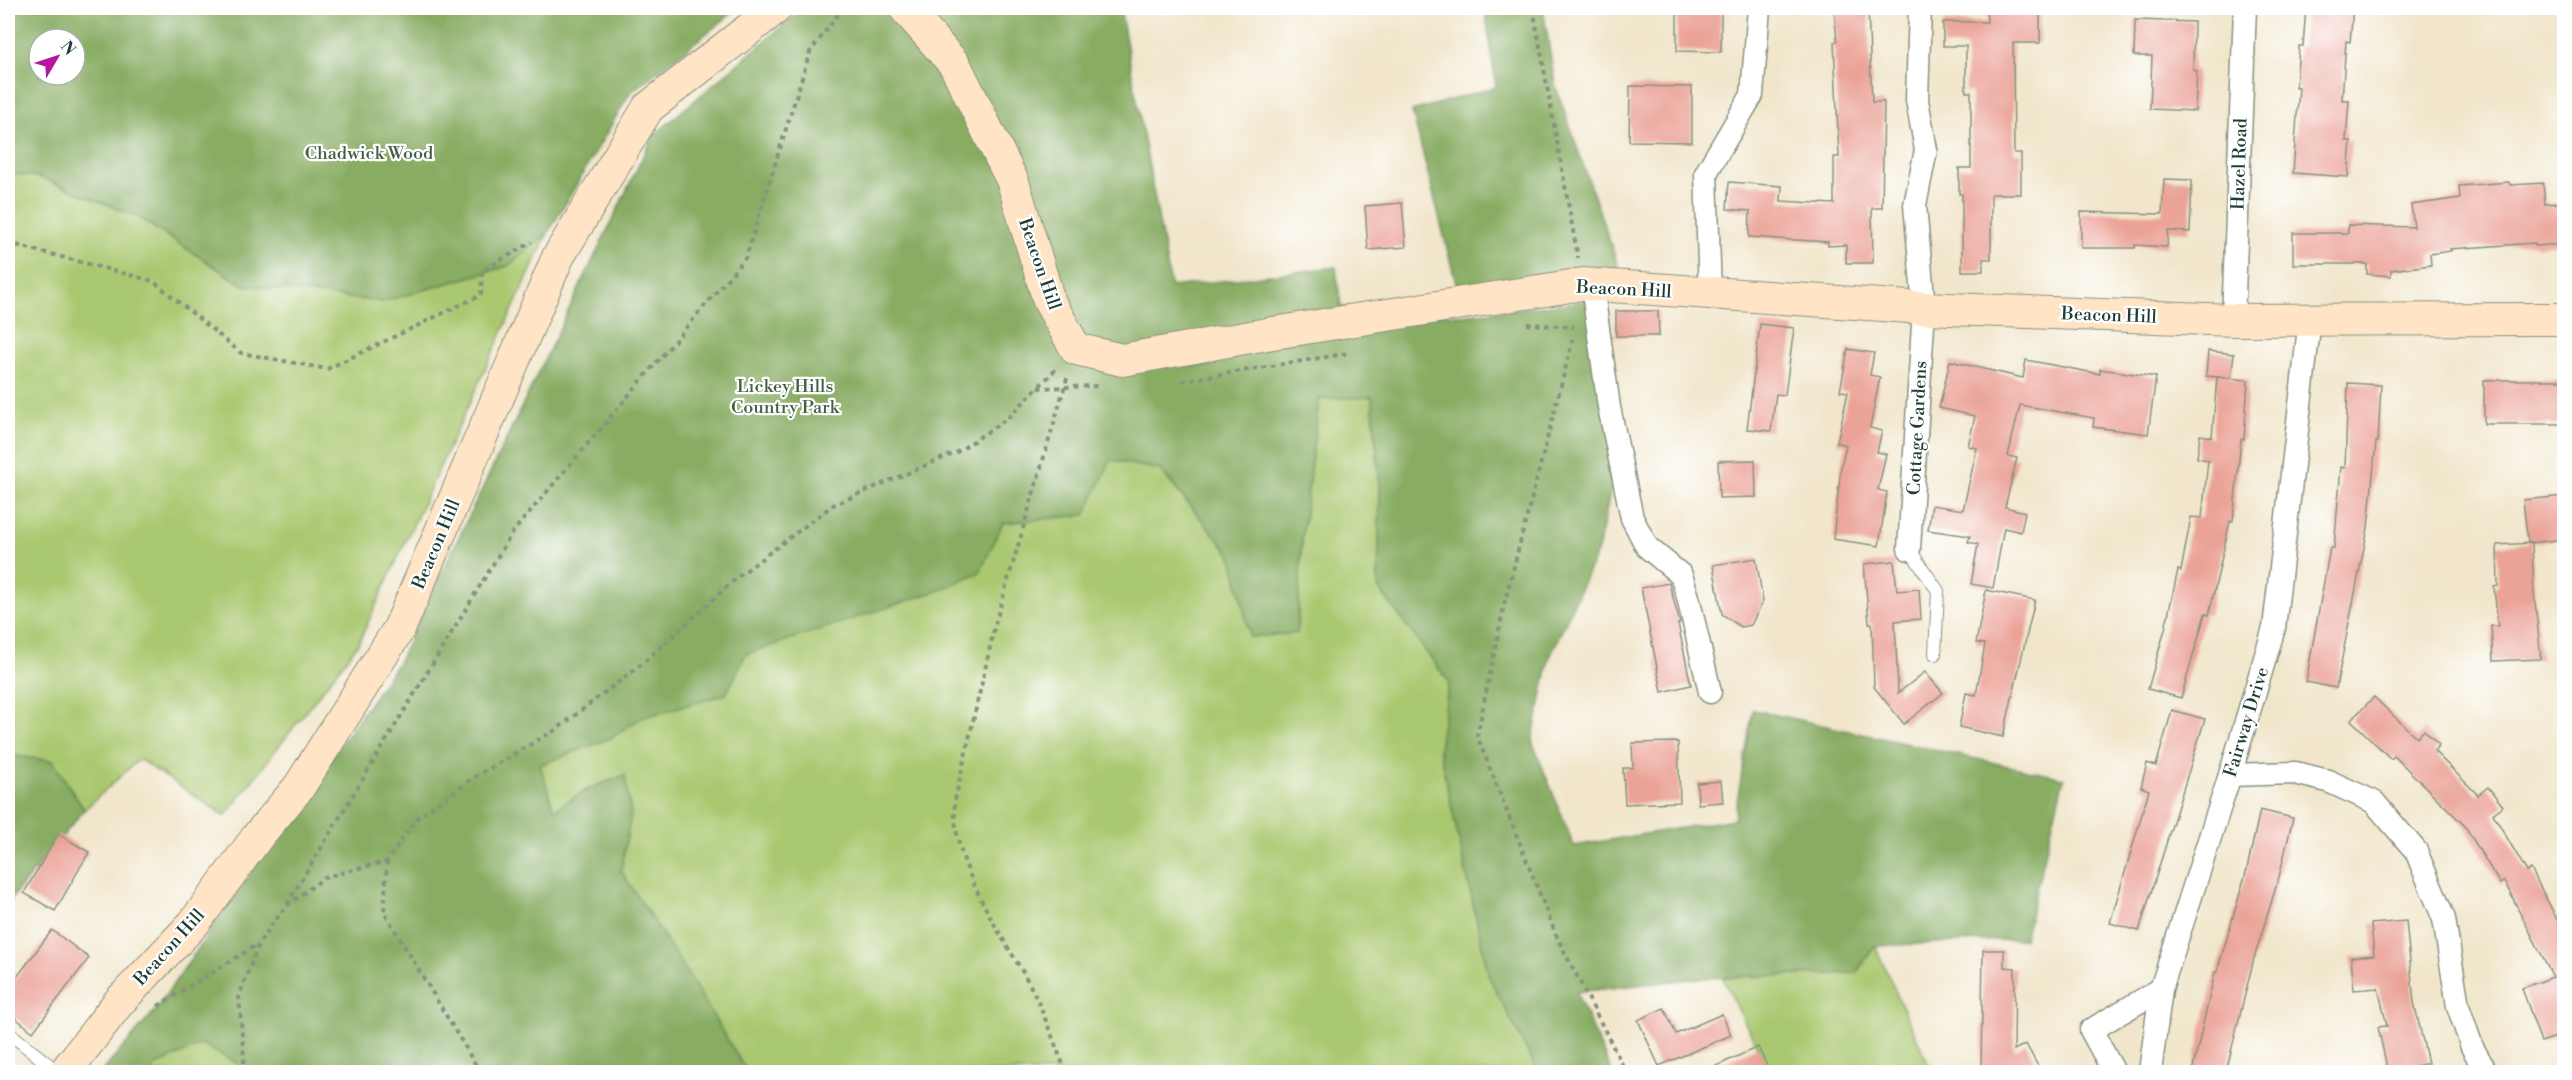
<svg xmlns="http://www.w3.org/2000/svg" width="2572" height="1080" font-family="'Libre Bodoni',serif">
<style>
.green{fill:#aac870;stroke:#648252;stroke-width:1.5}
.forest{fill:#87ac62;stroke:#53744b;stroke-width:1.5;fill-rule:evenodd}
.building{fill:#eba397}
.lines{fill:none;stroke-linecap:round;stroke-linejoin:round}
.lane-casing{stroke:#889280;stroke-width:14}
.street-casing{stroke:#889280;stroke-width:25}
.secondary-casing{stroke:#889280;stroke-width:34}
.path{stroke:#889280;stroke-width:4;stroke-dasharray:4.5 4.5;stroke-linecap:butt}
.lane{stroke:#fff;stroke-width:12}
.street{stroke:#fff;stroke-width:22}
.secondary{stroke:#ffe4c6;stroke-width:32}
.labels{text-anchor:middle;stroke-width:4.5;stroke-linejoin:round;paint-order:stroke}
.park-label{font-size:18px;fill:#426043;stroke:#fff}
.street-label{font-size:18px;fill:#1f3d34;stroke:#fff}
</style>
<rect width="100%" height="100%" fill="#fff"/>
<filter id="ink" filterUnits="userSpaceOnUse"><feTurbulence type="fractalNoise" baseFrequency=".0167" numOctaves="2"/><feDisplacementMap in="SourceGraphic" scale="12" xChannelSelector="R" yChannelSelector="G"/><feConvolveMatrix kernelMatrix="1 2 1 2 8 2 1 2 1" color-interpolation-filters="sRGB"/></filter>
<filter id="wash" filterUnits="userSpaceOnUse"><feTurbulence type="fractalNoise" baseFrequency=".008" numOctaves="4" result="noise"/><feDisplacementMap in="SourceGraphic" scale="24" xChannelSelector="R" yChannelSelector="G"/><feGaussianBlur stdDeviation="1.35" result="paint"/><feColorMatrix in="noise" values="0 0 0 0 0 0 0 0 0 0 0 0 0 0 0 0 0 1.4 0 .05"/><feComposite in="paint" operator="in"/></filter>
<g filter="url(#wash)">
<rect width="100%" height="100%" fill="#f1e6cb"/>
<!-- green -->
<g class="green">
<path d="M 653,136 L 1111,460 L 1160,470 L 1232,556 L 1250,637 L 1297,633 L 1302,538 L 1319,399 L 1372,397 L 1380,486 L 1378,587 L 1449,682 L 1439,750 L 1489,976 L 1538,1072 L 102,1072 L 154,1012 L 399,661 Z"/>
<path d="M 8,173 L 40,177 L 138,217 L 243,285 L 508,266 L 548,233 L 358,644 L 225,816 L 139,759 L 84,810 L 53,761 L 8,755 Z"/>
<path d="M 1875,946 L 1932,1072 L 1770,1072 L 1722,977 L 1856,973 Z"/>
</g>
<!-- forest -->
<g class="forest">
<path d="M 8,8 L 739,8 L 630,93 L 548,233 L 508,266 L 382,302 L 243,285 L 138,217 L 40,177 L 8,173 ZM 39,39 L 75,39 L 75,75 L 39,75 Z"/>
<path d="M 800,8 L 1120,8 L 1171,287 L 1336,267 L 1341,307 L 1461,315 L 1587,301 L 1623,431 L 1598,550 L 1549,659 L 1532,741 L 1574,846 L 1734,819 L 1753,710 L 2064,778 L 2024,939 L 1875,946 L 1856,973 L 1700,978 L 1576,992 L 1612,1072 L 1538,1072 L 1489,977 L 1439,749 L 1449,682 L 1378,587 L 1380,486 L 1372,397 L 1319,399 L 1302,538 L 1297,633 L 1250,637 L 1232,556 L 1161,470 L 1111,460 L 1085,515 L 1003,523 L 980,572 L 940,590 L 746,654 L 726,694 L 641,718 L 611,738 L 540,765 L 554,810 L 588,789 L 625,775 L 631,814 L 621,871 L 683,966 L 747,1072 L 253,1072 L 202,1044 L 155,1066 L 152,1072 L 102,1072 L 154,1012 L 399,661 L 653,136 L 800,11 Z"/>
<path d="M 1485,8 L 1543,8 L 1555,84 L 1619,268 L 1509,282 L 1459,295 L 1412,111 L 1496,87 Z"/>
<path d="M 8,755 L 53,761 L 84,810 L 8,903 Z"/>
</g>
<g id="blocks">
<!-- building -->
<g class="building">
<path d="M 1834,8 L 1868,8 L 1872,102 L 1884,102 L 1882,208 L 1872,208 L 1873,263 L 1846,263 L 1846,245 L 1828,246 L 1828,242 L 1749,237 L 1750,211 L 1727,209 L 1729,182 L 1782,186 L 1781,201 L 1834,204 L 1834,157 L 1839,157 L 1834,42 L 1837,41 Z"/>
<path d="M 1986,8 L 2040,8 L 2040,43 L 2013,43 L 2014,153 L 2021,153 L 2021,194 L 1991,194 L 1991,259 L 1983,259 L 1983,271 L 1962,271 L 1962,194 L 1959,194 L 1959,168 L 1971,168 L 1971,92 L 1966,92 L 1966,46 L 1943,46 L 1943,22 L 1987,22 Z"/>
<path d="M 2306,8 L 2353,8 L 2350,42 L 2346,41 L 2342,100 L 2349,100 L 2346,141 L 2351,141 L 2348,177 L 2293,173 L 2299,87 L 2296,87 L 2299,46 L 2303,46 Z"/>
<path d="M 1677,10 L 1721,11 L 1721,52 L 1677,51 Z"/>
<path d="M 2135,20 L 2194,22 L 2193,70 L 2197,71 L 2195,111 L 2150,109 L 2152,56 L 2134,56 Z"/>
<path d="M 1630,86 L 1692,87 L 1692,142 L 1629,141 Z"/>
<path d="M 2164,179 L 2192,180 L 2190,232 L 2168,231 L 2167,247 L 2135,245 L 2135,248 L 2081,248 L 2081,212 L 2162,214 Z"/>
<path d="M 2509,182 L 2510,185 L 2543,183 L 2545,204 L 2561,203 L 2564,244 L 2535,246 L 2535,243 L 2450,249 L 2451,251 L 2430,254 L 2431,265 L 2391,270 L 2391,276 L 2367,274 L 2367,264 L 2293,264 L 2293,233 L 2348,233 L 2348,225 L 2414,227 L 2411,205 L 2460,198 L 2459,186 Z"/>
<path d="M 1402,203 L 1406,247 L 1368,250 L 1365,206 Z"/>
<path d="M 1616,311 L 1658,311 L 1659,336 L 1616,336 Z"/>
<path d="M 1760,324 L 1794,328 L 1785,395 L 1776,394 L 1771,431 L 1747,429 Z"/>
<path d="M 1848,349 L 1874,353 L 1870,375 L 1880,377 L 1870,428 L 1882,431 L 1877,452 L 1886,454 L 1878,490 L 1887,492 L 1879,546 L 1833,539 L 1841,467 L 1846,445 L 1837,442 L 1848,392 L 1840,391 Z"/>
<path d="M 2208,351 L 2234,354 L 2231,378 L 2206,376 Z"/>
<path d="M 2026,360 L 2100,374 L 2100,369 L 2156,377 L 2148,434 L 2093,427 L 2094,418 L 2020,405 L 2008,456 L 2017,458 L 2005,507 L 2025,512 L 2021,532 L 2004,528 L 1993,588 L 1971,584 L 1978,544 L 1968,542 L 1970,536 L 1928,530 L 1932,505 L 1963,510 L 1977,448 L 1968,446 L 1975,416 L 1939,408 L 1950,361 L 2023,378 Z"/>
<path d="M 2217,377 L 2248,380 L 2244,439 L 2241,439 L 2233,521 L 2230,521 L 2209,615 L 2205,614 L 2181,698 L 2148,689 L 2165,629 L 2178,570 L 2181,571 L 2191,517 L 2202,518 L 2208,460 L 2197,458 L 2200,435 L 2212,437 Z"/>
<rect x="2484" y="380" width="81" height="44"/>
<path d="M 2348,383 L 2381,385 L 2378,442 L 2376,442 L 2368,528 L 2336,688 L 2306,682 L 2330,548 L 2334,548 L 2341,467 L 2345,468 Z"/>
<path d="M 1755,460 L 1756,497 L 1719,498 L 1718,461 Z"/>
<path d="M 2565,496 L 2565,539 L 2528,543 L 2523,500 Z"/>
<path d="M 2532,543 L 2534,592 L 2541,659 L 2493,661 L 2491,626 L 2498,626 L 2494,587 L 2498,586 L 2497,545 Z"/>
<path d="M 1756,558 L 1763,601 L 1751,625 L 1741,627 L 1722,614 L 1713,565 Z"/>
<path d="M 1894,561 L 1897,591 L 1919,589 L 1921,619 L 1895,621 L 1898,693 L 1925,672 L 1943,693 L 1904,724 L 1874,687 L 1872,623 L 1869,623 L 1864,564 Z"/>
<path d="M 1669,583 L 1680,623 L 1678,624 L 1691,685 L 1662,692 L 1641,588 Z"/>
<path d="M 1986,590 L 2035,600 L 2003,737 L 1959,727 L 1966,693 L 1976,695 L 1985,644 L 1976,643 Z"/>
<path d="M 2374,697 L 2417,738 L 2424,730 L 2439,745 L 2434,751 L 2478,795 L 2488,787 L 2503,806 L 2493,814 L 2527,872 L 2531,869 L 2565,935 L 2565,1034 L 2541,1042 L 2522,988 L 2553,977 L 2504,881 L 2500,884 L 2465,826 L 2394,756 L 2391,759 L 2351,720 Z"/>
<path d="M 2172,710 L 2205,719 L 2139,931 L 2110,923 L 2149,790 L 2141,787 L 2147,763 L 2156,766 Z"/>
<path d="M 1678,742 L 1680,802 L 1625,804 L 1623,768 L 1633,768 L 1632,743 Z"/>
<path d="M 1721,781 L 1723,802 L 1698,804 L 1697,783 Z"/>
<path d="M 2260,810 L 2293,818 L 2279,877 L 2253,962 L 2226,1072 L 2192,1072 L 2215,972 L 2217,972 L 2247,869 Z"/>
<path d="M 58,834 L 89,852 L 55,911 L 24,893 Z"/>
<path d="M 2406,921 L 2414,1002 L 2428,1063 L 2413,1067 L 2414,1072 L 2388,1072 L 2378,1027 L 2387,1026 L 2378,988 L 2354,990 L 2351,957 L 2374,955 L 2371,924 Z"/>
<path d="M 52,930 L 89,958 L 33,1032 L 8,1012 L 8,989 Z"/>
<path d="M 1983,950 L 2004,950 L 2004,967 L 2015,968 L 2014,1050 L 2026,1044 L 2041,1072 L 1971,1072 L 1981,1067 Z"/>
<path d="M 1664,1008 L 1676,1034 L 1722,1014 L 1731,1035 L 1659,1066 L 1638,1020 Z"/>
<path d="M 1758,1047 L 1770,1072 L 1703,1072 Z"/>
</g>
</g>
</g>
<g filter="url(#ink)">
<use href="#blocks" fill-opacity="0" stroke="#889280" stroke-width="1.5"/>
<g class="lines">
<defs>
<g id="lane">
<path d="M 1909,549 L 1938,591 L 1935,654"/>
<path d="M 8,1032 L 58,1072"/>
</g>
<g id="street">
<path d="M 1592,285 L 1609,407 L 1632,518 L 1647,547 L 1681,575 L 1688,597 L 1710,692"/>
<path d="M 1710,294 L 1706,173 L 1752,95 L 1759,8"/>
<path d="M 2233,320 L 2245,8"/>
<path d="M 1909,549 L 1924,308 L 1915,205 L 1926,150 L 1917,100 L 1920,8"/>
<path d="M 2230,775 L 2295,773 L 2328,781 L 2374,802 L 2416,851 L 2444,919 L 2458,1006 L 2472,1047 L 2486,1072"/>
<path d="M 2114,1072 L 2091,1030 L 2161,989 L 2230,775 L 2274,628 L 2310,319"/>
<path d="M 2150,1072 L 2161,989"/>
</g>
<g id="secondary">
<path d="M 905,8 L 955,65 L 1013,182 L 1049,301 L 1076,349 L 1122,360 L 1267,334 L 1583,284 L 1924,308 L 2233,320 L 2564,319"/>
<path d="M 65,1072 L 119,1002 L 194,923 L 258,836 L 299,787 L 400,627 L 558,257 L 648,108 L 776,8"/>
</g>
</defs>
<!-- lane casing -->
<use href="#lane" class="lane-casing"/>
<!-- street casing -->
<use href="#street" class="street-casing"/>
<!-- secondary casing -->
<use href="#secondary" class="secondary-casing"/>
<!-- path -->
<g class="path">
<path d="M 1533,8 L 1578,258"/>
<path d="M 8,243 L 153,281 L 241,353 L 327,369 L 481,295 L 482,271 L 532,242"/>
<path d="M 1527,324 L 1574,327"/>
<path d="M 1573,339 L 1505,601 L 1477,736 L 1557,937 L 1626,1072"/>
<path d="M 1182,381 L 1349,353"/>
<path d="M 1038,388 L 1097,386"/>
<path d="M 387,861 L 384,912 L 480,1072"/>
<path d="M 287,904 L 512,533 L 746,257 L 810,52 L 843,8"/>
<path d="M 158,1006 L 258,944"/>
<path d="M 245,1072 L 239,996 L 259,943 L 285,907 L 325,877 L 387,861 L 417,818 L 473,778 L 557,729 L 642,664 L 740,575 L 833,505 L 957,452 L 1008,418 L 1056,369"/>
<path d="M 1066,1072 C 1053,1040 1042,1006 1025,976 C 996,926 950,860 955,800 L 996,621 L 1068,375"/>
</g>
<!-- lane -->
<use href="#lane" class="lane"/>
<!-- street -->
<use href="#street" class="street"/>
<!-- secondary -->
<use href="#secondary" class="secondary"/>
</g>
</g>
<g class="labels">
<!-- park labels -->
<g class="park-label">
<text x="369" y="159">Chadwick Wood</text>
<text x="785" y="392">Lickey Hills<tspan x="785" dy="21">Country Park</tspan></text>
</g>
<!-- street labels -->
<g class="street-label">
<text transform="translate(2239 164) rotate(-88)" y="6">Hazel Road</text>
<text transform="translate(1040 264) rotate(71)" y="6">Beacon Hill</text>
<text transform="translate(1624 289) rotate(3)" y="6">Beacon Hill</text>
<text transform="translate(2109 315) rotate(2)" y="6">Beacon Hill</text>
<text transform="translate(1917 428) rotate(-87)" y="6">Cottage Gardens</text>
<text transform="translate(436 544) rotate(-67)" y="6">Beacon Hill</text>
<text transform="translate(2246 722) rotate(-73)" y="6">Fairway Drive</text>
<text transform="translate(169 947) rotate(-48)" y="6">Beacon Hill</text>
</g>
</g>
<!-- margin -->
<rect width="2572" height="1080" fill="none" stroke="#fff" stroke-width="30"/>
<!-- north arrow -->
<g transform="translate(57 57) rotate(51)"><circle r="28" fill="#ffffff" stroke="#a5b1ae" stroke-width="1.5"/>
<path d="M0-4.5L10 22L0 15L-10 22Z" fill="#b5179e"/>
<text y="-9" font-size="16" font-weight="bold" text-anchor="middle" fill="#1f3d34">N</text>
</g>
</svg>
